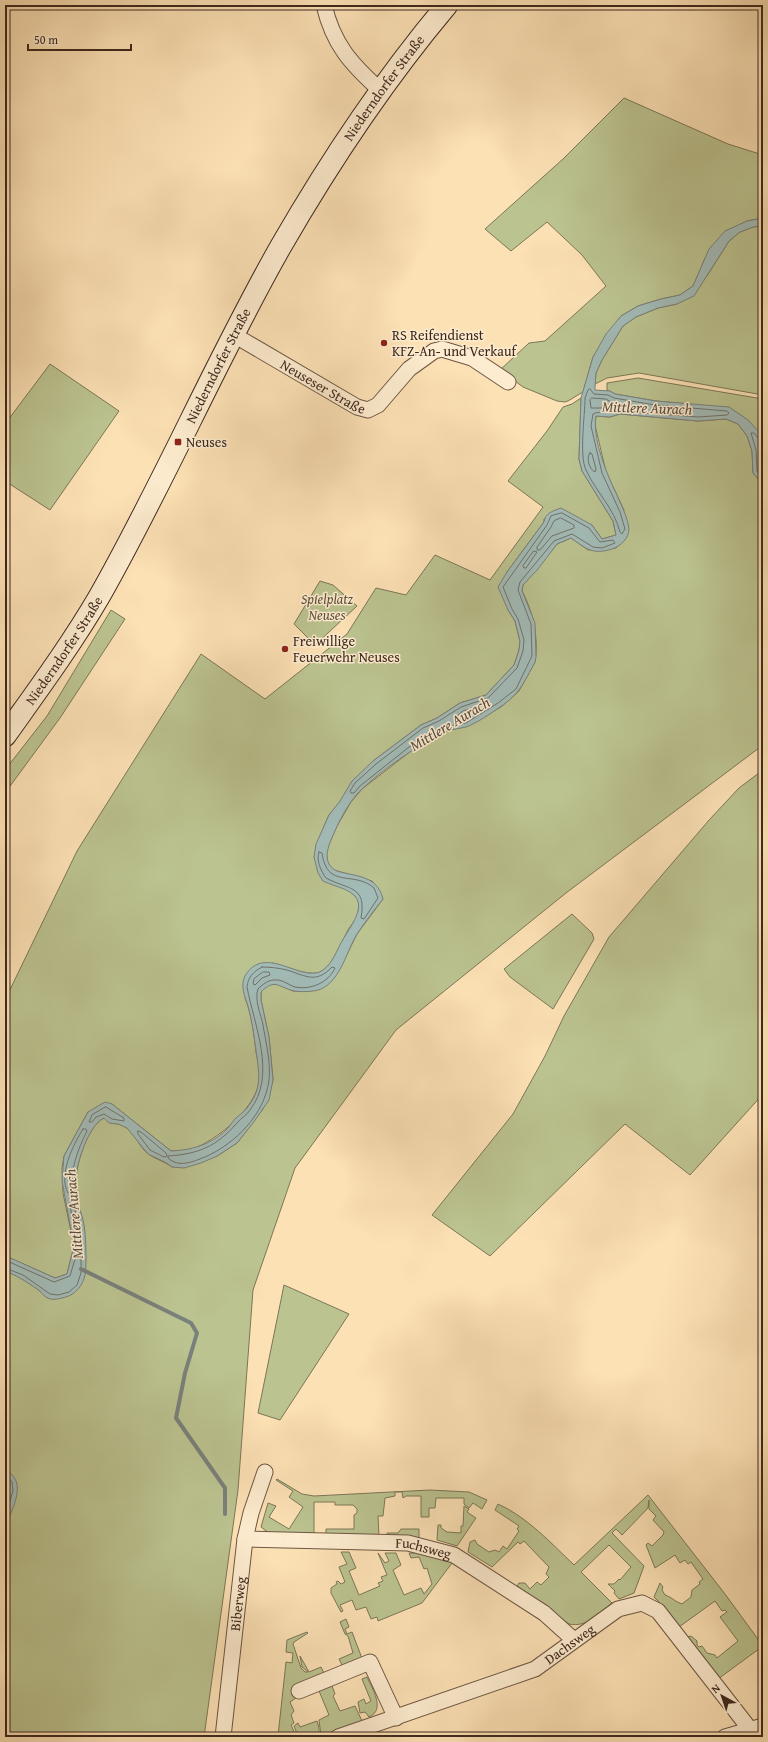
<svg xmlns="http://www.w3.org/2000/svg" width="768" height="1742" font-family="'Gentium Book Plus',serif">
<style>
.green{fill:#bbc390;stroke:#7c7657}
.water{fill:#a2bbb7;stroke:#7a807a}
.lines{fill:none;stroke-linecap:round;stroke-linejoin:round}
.shore{stroke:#70726a;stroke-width:1}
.stream{stroke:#7a807a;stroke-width:4}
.street-casing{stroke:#6e5644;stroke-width:17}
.secondary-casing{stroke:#3e281e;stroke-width:23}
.street{stroke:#fdeccf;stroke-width:15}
.secondary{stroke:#fdeccf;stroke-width:21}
.poi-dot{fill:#8f2418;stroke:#fdeccf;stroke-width:1.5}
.labels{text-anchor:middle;stroke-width:3;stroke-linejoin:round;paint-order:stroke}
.street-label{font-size:14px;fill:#3e281e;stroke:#fdeccf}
.poi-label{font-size:14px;fill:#3e281e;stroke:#fdeccf;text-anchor:start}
.park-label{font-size:14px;font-style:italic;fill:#5d4f3a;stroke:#fdeccf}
.water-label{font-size:15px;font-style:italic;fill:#574d44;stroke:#fdeccf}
</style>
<rect width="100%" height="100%" fill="#fce1b5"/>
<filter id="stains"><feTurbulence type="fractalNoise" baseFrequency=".005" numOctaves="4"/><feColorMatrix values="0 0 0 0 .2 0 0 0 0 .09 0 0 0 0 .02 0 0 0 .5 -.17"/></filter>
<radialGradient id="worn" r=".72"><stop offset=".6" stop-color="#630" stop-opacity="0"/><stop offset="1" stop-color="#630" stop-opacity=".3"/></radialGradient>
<!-- green -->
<g class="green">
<path d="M 624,98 L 728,144 L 763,155 L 763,218 L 747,221 L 704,260 L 700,271 L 693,286 L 680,295 L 661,299 L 638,306 L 621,316 L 593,357 L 583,392 L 568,401 L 565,402 L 557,401 L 523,387 L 500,370 L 529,343 L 545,341 L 606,286 L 582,255 L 547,222 L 511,251 L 485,229 L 563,159 Z"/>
<path d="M 763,226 L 763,395 L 639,373 L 607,378 L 595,384 L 596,373 L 602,360 L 623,326 L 636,317 L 658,308 L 677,304 L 707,276 L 729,241 L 740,232 L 753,227 Z"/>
<path d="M 50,364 L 119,411 L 50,510 L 5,481 L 5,424 Z"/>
<path d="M 638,378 L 763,399 L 763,441 L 760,433 L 699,405 L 656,401 L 615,394 L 607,390 L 607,383 Z"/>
<path d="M 581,398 L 579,459 L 582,471 L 613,521 L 616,535 L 602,539 L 592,525 L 544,519 L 544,522 L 507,572 L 508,610 L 515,621 L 520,641 L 519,650 L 514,665 L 486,695 L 460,703 L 437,718 L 421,725 L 373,761 L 329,815 L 324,826 L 314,857 L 358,899 C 359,905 359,910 357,917 C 355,921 351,925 348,930 C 342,941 331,971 317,973 C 306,975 284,966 272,963 L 245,998 C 252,1015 254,1034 256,1052 C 258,1062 261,1072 259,1082 C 255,1109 216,1141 192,1149 C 185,1151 177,1151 171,1151 L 112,1104 L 88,1112 L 64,1156 L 62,1168 L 63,1193 L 74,1246 L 67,1274 L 55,1278 L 5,1256 L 5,1000 L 77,851 L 201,654 L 265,699 L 347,634 L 376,588 L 406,595 L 435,555 L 490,580 L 543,507 L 508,481 L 547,431 L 563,407 L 572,404 Z"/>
<path d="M 620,414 L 698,421 L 726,419 L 738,424 L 747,436 L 752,451 L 753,473 L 761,482 L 763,483 L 763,745 L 566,893 L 396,1030 L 295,1168 L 253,1290 L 238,1490 L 204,1737 L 5,1737 L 5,1525 L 10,1515 L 9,1472 L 5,1469 L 5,1271 C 21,1276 36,1287 48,1298 L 85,1274 C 85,1257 86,1239 83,1222 C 82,1213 76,1204 75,1195 C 73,1175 85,1127 104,1118 C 111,1125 119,1122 127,1128 C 135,1134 139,1146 147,1153 C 154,1159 164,1161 172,1167 L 217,1156 L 237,1143 L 263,1109 L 273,1080 L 269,1037 L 261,1000 L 261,992 L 268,985 L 277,984 L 293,991 L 311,991 L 338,972 L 357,934 L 383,899 L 372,881 L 337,871 L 332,869 L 328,864 L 326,851 L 337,826 L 351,802 L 362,789 L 411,751 L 443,732 L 467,726 L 501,707 L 519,691 L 535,662 C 539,639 533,611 522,591 L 523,585 L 557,544 L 571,538 L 588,550 L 616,548 L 620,544 L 624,510 L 606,472 L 595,425 L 596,416 L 610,417 Z"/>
<path d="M 320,581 L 333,585 L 357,606 L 315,645 L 294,624 Z"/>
<path d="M 111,610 L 125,619 L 60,718 L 5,793 L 5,770 L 47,716 Z"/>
<path d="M 763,770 L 763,1094 L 690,1175 L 625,1124 L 490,1256 L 432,1215 L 513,1114 L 545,1056 L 564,1016 L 609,937 L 710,819 L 739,788 Z"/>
<path d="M 572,914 L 592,933 L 594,939 L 553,1009 L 510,977 L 504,969 Z"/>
<path d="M 284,1285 L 349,1314 L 280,1420 L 258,1413 Z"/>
<path d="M 277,1479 L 302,1494 L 314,1496 L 430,1490 L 469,1492 L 487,1500 L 482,1509 L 473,1503 L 469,1508 L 464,1504 L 464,1498 L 436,1498 L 435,1508 L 429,1508 L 429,1517 L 421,1517 L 421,1496 L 406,1496 L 403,1498 L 402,1492 L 395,1492 L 395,1496 L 385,1498 L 383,1516 L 378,1516 L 379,1537 L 326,1536 L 326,1529 L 354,1529 L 354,1515 L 357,1513 L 357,1509 L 353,1505 L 335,1505 L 335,1502 L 314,1502 L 314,1536 L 270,1534 L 261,1527 L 268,1503 L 276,1506 L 269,1517 L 289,1529 L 303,1507 L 289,1497 L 293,1491 L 276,1480 Z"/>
<path d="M 648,1495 L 725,1594 L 763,1646 L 718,1679 L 687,1637 L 691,1636 L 697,1641 L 697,1645 L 699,1647 L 702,1646 L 707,1653 L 715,1655 L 717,1658 L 738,1641 L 720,1617 L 727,1612 L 725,1610 L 722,1611 L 715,1601 L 679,1627 L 668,1611 L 654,1597 L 660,1583 L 663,1587 L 662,1590 L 665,1595 C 672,1597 675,1602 682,1604 L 691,1597 L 692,1590 L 700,1584 L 699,1582 L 703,1579 L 691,1562 L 688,1564 L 685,1560 L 680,1563 L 675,1555 L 655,1568 L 646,1545 L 648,1543 L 652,1546 L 663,1535 L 664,1532 L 653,1520 L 656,1516 L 649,1509 L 649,1500 L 648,1508 L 622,1535 L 616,1529 L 612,1533 L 644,1566 L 634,1593 L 619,1599 L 614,1593 L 615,1591 L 608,1584 L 614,1584 L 619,1579 L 620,1580 L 631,1567 L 609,1545 L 581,1572 L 612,1603 C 599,1613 587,1628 569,1624 L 517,1586 L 519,1583 L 525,1583 L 530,1589 L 537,1582 L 541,1585 L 549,1577 L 546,1574 L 549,1567 L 524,1541 L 520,1544 L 518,1542 L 492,1567 L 468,1552 L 470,1542 L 475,1540 L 477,1544 L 489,1552 L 495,1550 L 499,1552 L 503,1546 L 507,1549 L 519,1531 L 517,1529 L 519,1526 L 495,1510 L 498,1504 C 527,1517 551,1543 574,1565 Z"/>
<path d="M 464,1506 L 469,1509 L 467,1512 L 476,1518 L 457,1546 L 437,1540 L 438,1525 L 441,1525 L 441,1528 L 447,1532 L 461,1533 L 461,1526 L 463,1526 Z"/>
<path d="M 401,1529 L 419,1529 L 419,1538 L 387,1537 L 387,1533 L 398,1533 Z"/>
<path d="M 341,1552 L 349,1552 L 356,1568 L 349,1571 L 359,1595 L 380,1586 L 378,1583 L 383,1581 L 381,1577 L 387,1575 L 378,1553 L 385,1563 L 389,1561 L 385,1553 L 396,1553 L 401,1565 L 393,1570 L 404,1595 L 421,1588 L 424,1594 L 432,1584 L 427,1568 L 424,1569 L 419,1557 L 411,1558 L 409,1553 L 422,1553 L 452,1561 L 452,1563 L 422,1603 L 378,1621 L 377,1617 L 371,1619 L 366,1607 L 356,1610 L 352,1600 L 340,1605 L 343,1611 L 341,1612 L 331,1593 L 331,1588 L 337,1584 L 336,1582 L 338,1581 L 341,1584 L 345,1582 L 339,1567 L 347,1564 Z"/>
<path d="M 346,1619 L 349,1627 L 345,1629 L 347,1634 L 352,1632 L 363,1661 L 344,1669 L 339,1659 L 353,1653 L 348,1636 L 345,1634 L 340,1622 Z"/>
<path d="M 307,1632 L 308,1633 L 294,1642 L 293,1644 L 301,1668 L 305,1672 L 308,1672 L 302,1667 L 300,1656 L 309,1672 L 321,1667 L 326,1677 L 290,1702 L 294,1711 L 291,1715 L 294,1723 L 291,1725 L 296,1736 L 278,1736 L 286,1662 L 292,1663 L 293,1653 L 286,1652 L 287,1640 Z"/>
<path d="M 367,1677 C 372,1688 386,1710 369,1717 L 365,1712 L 360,1713 L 358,1702 L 364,1699 L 366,1704 L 371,1701 L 362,1679 Z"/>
<path d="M 332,1686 L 335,1694 L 333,1696 L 340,1711 L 355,1706 L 363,1723 L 321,1735 L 319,1720 L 329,1715 L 319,1691 Z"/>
<path d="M 317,1721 L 319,1728 L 319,1735 L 298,1736 L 294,1726 L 298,1723 L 300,1727 Z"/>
</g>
<!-- water -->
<g class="water">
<path d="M 763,218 L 763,226 L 753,227 L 740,232 L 729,241 L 694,296 L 677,304 L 658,308 L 636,317 L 623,326 L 602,360 L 596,373 L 595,388 L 595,390 L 610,391 L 615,394 L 656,401 L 729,407 L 748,420 L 760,433 L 763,441 L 763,483 L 761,482 L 753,473 L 752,451 L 747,436 L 738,424 L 726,419 L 698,421 L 620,414 L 610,417 L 596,416 C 592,438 607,475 617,495 C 621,505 628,518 629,529 C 629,538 621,546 612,549 C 592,555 587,549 571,538 L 557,544 L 538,569 L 523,585 L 522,591 L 535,623 L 536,657 L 535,662 C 524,682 520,694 500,707 C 490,714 477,723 466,727 C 458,729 449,729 442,733 C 417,746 383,769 362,789 C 348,802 338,823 331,840 C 326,852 324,865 337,871 C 357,877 377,875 383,899 C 374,910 365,922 357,934 C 347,950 341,980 321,989 C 314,992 301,992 294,991 C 278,987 275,978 261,992 L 261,1000 L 269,1037 L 273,1080 L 269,1100 L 253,1123 L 237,1143 L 217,1156 L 201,1163 L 184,1168 L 172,1167 L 165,1162 L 148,1154 L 127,1128 L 118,1124 L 109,1123 L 104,1118 C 88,1125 75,1167 75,1185 C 75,1198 80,1208 83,1220 C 86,1231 87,1264 85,1275 C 83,1285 76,1294 66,1297 C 61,1298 54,1301 48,1298 C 44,1297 41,1291 37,1289 C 27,1282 16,1275 5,1271 L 6,1256 L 55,1278 L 67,1274 L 74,1246 L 62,1181 L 64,1156 L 88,1112 L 105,1102 L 112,1104 L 171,1151 C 192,1150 210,1145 226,1130 C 230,1126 232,1122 236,1118 C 239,1115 244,1112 247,1108 C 263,1088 259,1073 256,1050 C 254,1036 252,1020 248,1006 C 245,997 240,986 245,976 C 265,942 303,985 323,970 C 332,964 336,952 341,943 C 347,932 355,922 358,911 C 363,890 337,888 323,881 L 318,873 L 314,857 L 316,844 L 329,815 L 340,801 L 352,781 L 373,761 L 421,725 L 437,718 L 460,703 L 486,695 L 514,665 L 519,650 L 520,641 L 515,621 L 508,610 L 498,587 L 507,572 L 544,522 C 545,513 553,511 561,508 L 592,525 L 602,539 L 616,535 L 613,521 L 582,471 L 579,459 L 581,398 L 593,357 L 606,334 L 621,316 L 638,306 L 661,299 L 680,295 L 693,286 L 709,249 L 725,231 L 747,221 Z"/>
<path d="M 5,1469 C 9,1471 14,1476 16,1481 C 21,1493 11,1514 5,1525 Z"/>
</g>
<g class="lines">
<!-- shore -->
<g class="shore">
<path d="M 590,389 L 594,394 L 608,395 L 614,398 L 655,405 L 727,411 L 729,413 L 727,415 L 698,417 L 621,411 C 614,412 598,411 593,414 L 591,426 L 602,473 L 620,512 L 625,529 L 622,534 L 620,532 C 614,508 596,492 586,470 C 579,456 585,415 585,398 L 588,390 Z"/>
<path d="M 592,398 L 606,399 L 614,404 L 614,406 L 609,408 L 591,408 L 590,400 Z"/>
<path d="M 763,441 L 759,439 L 754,433 L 751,433 L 756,450 L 757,471 L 763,479"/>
<path d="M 590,453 L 592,454 L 596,469 L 595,472 C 589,469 586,458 590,453 Z"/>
<path d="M 562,513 L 589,528 L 600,542 L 613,540 L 615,543 L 602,548 L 593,547 L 572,534 L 554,541 L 520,582 L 518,590 L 531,624 L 532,656 L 516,689 L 498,703 L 466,723 L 442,728 L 409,747 L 360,786 L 354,793 L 351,793 L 350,791 L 355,783 L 376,764 L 423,728 L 439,721 L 461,707 L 488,698 L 517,668 L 523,651 L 524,640 L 518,619 L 512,609 L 503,587 L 547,525 L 551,516 Z"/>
<path d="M 561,518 L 574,525 L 574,528 L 552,536 L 540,550 L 537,550 L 537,547 L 551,527 L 554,521 Z"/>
<path d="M 534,551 L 537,552 L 526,568 L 524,568 L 523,566 Z"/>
<path d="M 472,709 L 474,710 C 471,715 462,720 456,718 L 457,716 L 463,711 Z"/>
<path d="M 319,852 L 322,853 C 327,890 354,870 374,888 L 378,898 L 364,919 L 361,918 C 367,885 348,890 326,878 C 321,871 316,861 319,852 Z"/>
<path d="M 262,967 C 270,967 279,968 287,970 C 306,976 316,984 332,967 L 335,968 C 328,983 311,990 295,987 C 289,985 283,980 277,980 C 269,979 263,984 258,989 C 254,1000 261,1014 263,1025 C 266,1043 271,1063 269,1080 C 265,1114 235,1144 205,1157 C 192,1162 179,1168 168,1158 L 168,1156 C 199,1154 217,1146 237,1123 C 241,1118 247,1115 250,1110 C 277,1075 254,1025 247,987 C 248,977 253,972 262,967 Z"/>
<path d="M 263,972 L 269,972 L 270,975 L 262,978 L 255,985 L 253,984 L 254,979 Z"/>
<path d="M 106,1107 L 124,1118 L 124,1121 L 112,1119 L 104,1114 L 96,1117 L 92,1122 L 89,1122 L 92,1115 Z"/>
<path d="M 83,1129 L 86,1129 L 87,1131 C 77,1151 71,1169 71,1191 L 68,1193 C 58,1175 73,1145 83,1129 Z"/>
<path d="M 138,1131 L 141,1132 L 166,1153 L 167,1156 L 164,1157 L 150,1150 L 138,1134 Z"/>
<path d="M 71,1203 L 73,1204 L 79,1222 L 80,1235 L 79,1237 L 76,1235 L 70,1206 Z"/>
<path d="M 5,1260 L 54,1282 L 70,1276 L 77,1252 L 79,1250 L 81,1252 L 81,1273 L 77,1285 L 69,1292 L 58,1295 L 50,1294 L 23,1275 L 5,1268"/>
<path d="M 5,1474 L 12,1482 L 13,1491 L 5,1517"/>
</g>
<!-- stream -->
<path class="stream" d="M 81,1269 L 191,1323 L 197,1333 L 185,1373 L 176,1418 L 225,1488 L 225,1514"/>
<defs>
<g id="street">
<path d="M 324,5 C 333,44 351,64 380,90"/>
<path id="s1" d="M 234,335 L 357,407 L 368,410 L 378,405 L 409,369 L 434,351 L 442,349 L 472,358 L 508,382"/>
<path id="s2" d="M 245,1539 L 408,1543 L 454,1555 L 544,1613 L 574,1640"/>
<path d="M 299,1691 L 370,1662 L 396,1718"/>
<path id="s3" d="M 223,1737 L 245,1539 L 251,1513 L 265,1472"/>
<path id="s4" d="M 338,1737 L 535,1669 L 618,1609 L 642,1603 L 658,1611 L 756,1737"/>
<path d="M 725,1737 L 763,1726"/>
</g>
<g id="secondary">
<path id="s5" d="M 5,736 C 37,691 71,645 99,597 C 164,483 216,360 281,246 C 330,161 384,80 447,5"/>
</g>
</defs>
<!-- street casing -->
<use href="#street" class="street-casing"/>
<!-- secondary casing -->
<use href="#secondary" class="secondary-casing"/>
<!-- street -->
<use href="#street" class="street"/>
<!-- secondary -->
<use href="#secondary" class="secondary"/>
</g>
<!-- markers -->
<g class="poi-dot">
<circle cx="384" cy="343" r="4"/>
<rect x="174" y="438" width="8" height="8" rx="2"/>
<circle cx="285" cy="649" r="4"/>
</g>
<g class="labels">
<!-- street labels -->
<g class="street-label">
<text dy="5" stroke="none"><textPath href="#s5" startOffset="752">Niederndorfer Straße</textPath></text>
<text dy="5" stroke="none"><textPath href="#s5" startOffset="428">Niederndorfer Straße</textPath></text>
<text dy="5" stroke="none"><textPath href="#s1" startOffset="103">Neuseser Straße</textPath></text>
<text dy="5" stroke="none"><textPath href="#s5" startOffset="104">Niederndorfer Straße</textPath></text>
<text dy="5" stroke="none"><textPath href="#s2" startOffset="179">Fuchsweg</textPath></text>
<text dy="5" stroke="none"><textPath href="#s3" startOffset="134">Biberweg</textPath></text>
<text dy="5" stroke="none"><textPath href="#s4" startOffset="251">Dachsweg</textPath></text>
</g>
<!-- poi labels -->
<g class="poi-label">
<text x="392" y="340">RS Reifendienst<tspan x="392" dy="16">KFZ-An- und Verkauf</tspan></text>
<text x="186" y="447">Neuses</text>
<text x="293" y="646">Freiwillige<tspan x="293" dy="16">Feuerwehr Neuses</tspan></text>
</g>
<!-- park labels -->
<g class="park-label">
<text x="327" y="604">Spielplatz<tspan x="327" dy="16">Neuses</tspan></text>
</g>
<!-- water labels -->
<g class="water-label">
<text transform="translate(647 408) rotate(2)" y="5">Mittlere Aurach</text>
<text transform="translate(450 724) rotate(-31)" y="5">Mittlere Aurach</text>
<text transform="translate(74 1214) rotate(-95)" y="5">Mittlere Aurach</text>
</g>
</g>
<!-- margin -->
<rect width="768" height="1742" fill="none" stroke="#fce1b5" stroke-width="20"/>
<rect x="6" y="6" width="756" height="1730" fill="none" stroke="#3e281e" stroke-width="2"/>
<rect x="10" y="10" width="748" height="1722" fill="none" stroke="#3e281e"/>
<!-- north arrow -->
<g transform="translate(722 1696) rotate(320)" stroke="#fdeccf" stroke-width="3" paint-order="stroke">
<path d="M0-3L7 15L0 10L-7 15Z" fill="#3e281e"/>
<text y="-6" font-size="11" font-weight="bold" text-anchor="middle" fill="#3e281e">N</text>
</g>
<!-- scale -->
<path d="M28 44v6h103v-6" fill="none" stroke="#3e281e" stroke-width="2"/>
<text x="34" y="44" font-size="12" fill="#3e281e" stroke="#fdeccf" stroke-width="3" paint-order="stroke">50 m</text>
<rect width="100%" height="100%" filter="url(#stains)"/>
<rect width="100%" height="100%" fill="url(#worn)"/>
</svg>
